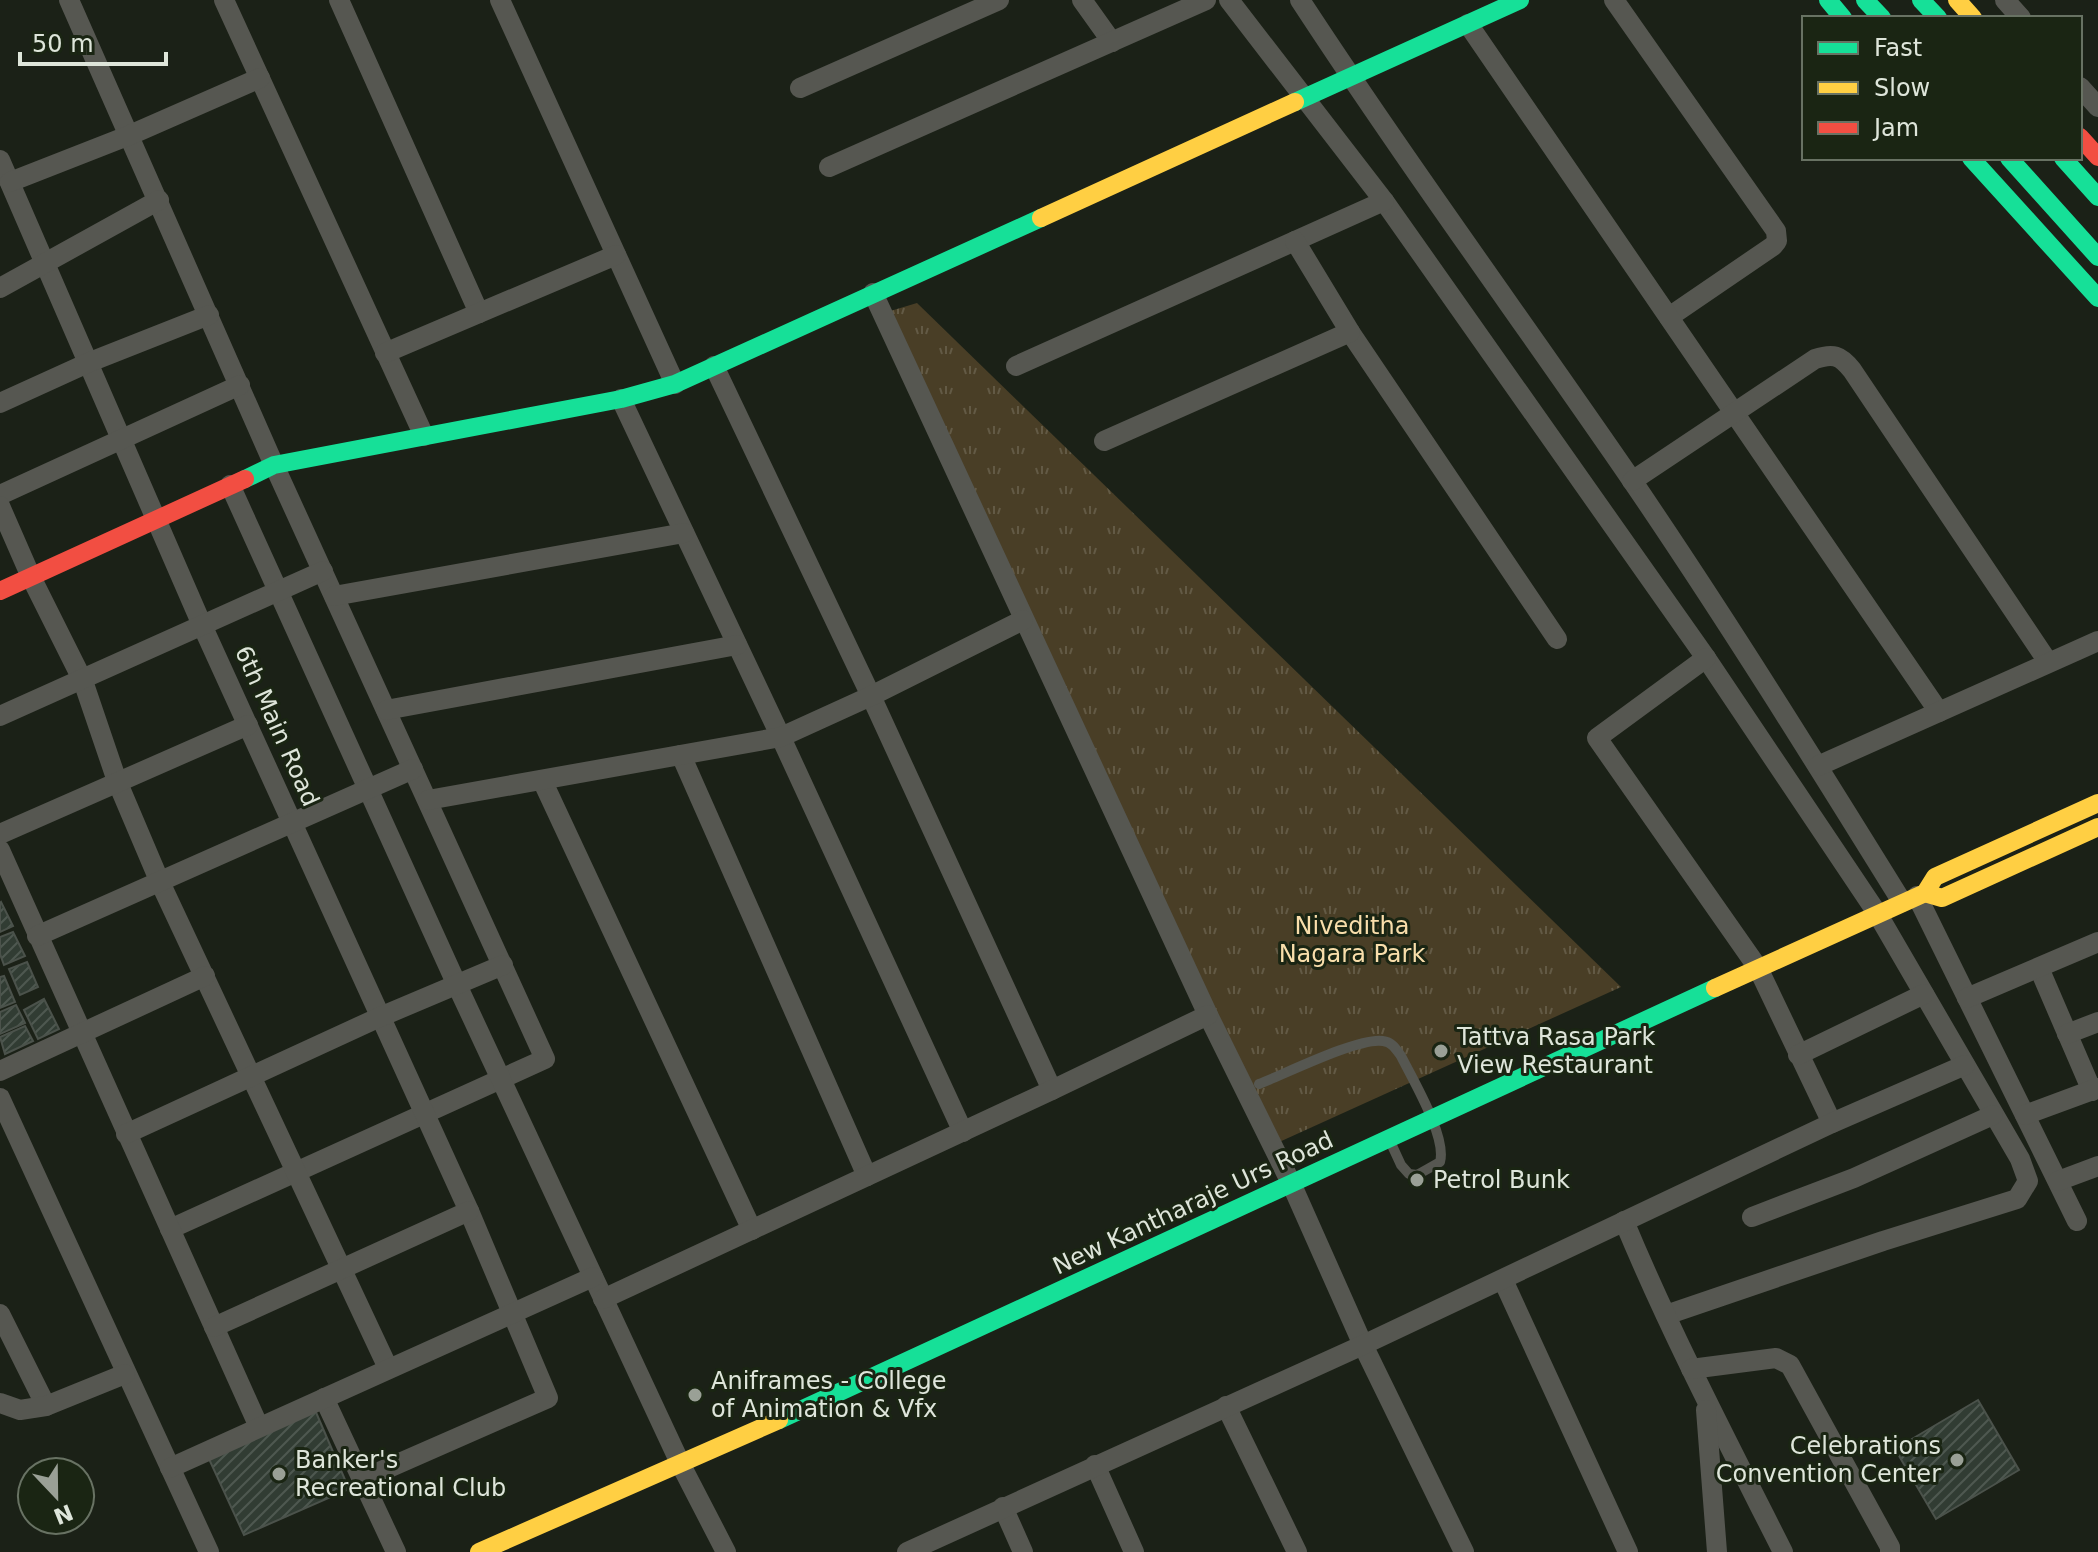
<svg xmlns="http://www.w3.org/2000/svg" width="2098" height="1552" font-family="'DejaVu Sans',sans-serif">
<style>
.park{fill:url(#park-tufts)}
.building{fill:url(#building-hatch);stroke:#4b524b;stroke-width:2}
.lines{fill:none;stroke-linecap:round;stroke-linejoin:round}
.lane{stroke:#565751;stroke-width:10}
.street{stroke:#565751;stroke-width:20}
.fast{stroke:#16e098;stroke-width:18}
.slow{stroke:#ffcf43;stroke-width:18}
.jam{stroke:#f24e42;stroke-width:18}
.poi-dot{fill:#9aa096;stroke:#1a2513;stroke-width:3}
.labels{text-anchor:middle;stroke-width:6;stroke-linejoin:round;paint-order:stroke}
.street-label{font-size:24px;fill:#dee5da;stroke:#1a2513}
.park-label{font-size:24px;fill:#f9deab;stroke:#1a2513}
.poi-label{font-size:24px;fill:#dee5da;stroke:#1a2513;text-anchor:start}
</style>
<defs>
<pattern id="park-tufts" width="24" height="20" patternUnits="userSpaceOnUse" patternTransform="scale(2)"><rect width="24" height="20" fill="#493e26"/><path d="M3 7l-1-3M5 7V3M7 7l1-3M15 17l-1-3M17 17v-4M19 17l1-3" fill="none" stroke="#635a45"/></pattern>
<pattern id="building-hatch" width="6" height="6" patternUnits="userSpaceOnUse" patternTransform="scale(2)"><rect width="6" height="6" fill="#313c33"/><path d="M-1 1l2-2M0 6l6-6M5 7l2-2" fill="none" stroke="#4e5850"/></pattern>
</defs>
<rect width="100%" height="100%" fill="#1b2117"/>
<!-- park -->
<path class="park" d="M 917,303 L 1621,987 L 1277,1143 L 887,312 Z"/>
<!-- building -->
<g class="building">
<path d="M 1,902 L 13,926 L 0,932 L 0,903 Z"/>
<path d="M 13,932 L 25,956 L 4,965 L 0,954 L 0,937 Z"/>
<path d="M 27,962 L 38,987 L 20,995 L 9,969 Z"/>
<path d="M 4,976 L 15,1002 L 0,1008 L 0,977 Z"/>
<path d="M 44,999 L 59,1029 L 38,1039 L 24,1010 Z"/>
<path d="M 16,1005 L 25,1023 L 0,1034 L 0,1012 Z"/>
<path d="M 25,1026 L 33,1041 L 5,1054 L 0,1037 Z"/>
<path d="M 1978,1400 L 2019,1470 L 1936,1519 L 1895,1449 Z"/>
<path d="M 315,1410 L 349,1489 L 244,1535 L 209,1459 Z"/>
</g>
<g class="lines">
<!-- lane -->
<path class="lane" d="M 1259,1084 C 1285,1074 1359,1037 1383,1041 C 1392,1042 1396,1049 1401,1056 C 1413,1080 1447,1137 1440,1162 L 1417,1175 L 1409,1174 L 1401,1165 L 1389,1139"/>
<!-- street -->
<g class="street">
<path d="M 69,0 L 274,465 L 545,1059 L 170,1229"/>
<path d="M 224,0 L 424,436"/>
<path d="M 339,0 L 479,313"/>
<path d="M 500,0 L 675,384"/>
<path d="M 1082,0 L 1112,42"/>
<path d="M 1300,0 C 1406,162 1521,319 1631,479 C 1725,617 1814,760 1902,902"/>
<path d="M 1614,0 L 1776,231 L 1777,241 L 1773,246 L 1669,317"/>
<path d="M 2005,0 L 2021,18"/>
<path d="M 1468,24 L 1939,712"/>
<path d="M 2080,87 L 2098,107"/>
<path d="M 800,88 L 999,0"/>
<path d="M 0,160 L 202,625 L 469,1211 L 548,1398 L 361,1480"/>
<path d="M 829,167 L 1206,0"/>
<path d="M 10,182 L 130,135 L 260,78"/>
<path d="M 1384,201 L 1706,658 L 1877,913 L 2020,1159 L 2028,1181 L 2017,1199 L 1883,1241 L 1666,1315"/>
<path d="M 0,288 L 159,200"/>
<path d="M 873,293 L 1208,1015 L 1291,1183 L 1363,1345 L 1464,1552"/>
<path d="M 1350,332 L 1557,639"/>
<path d="M 385,353 L 616,255"/>
<path d="M 714,366 L 871,696 L 1052,1090"/>
<path d="M 1016,366 L 1384,201 L 1229,0"/>
<path d="M 621,399 L 778,731 L 963,1132"/>
<path d="M 0,403 L 90,362 L 209,315"/>
<path d="M 1104,441 L 1350,332 L 1295,241"/>
<path d="M 1632,481 L 1815,359 C 1833,353 1840,355 1852,370 L 2048,662"/>
<path d="M 230,485 L 457,985 L 681,1465 L 726,1552"/>
<path d="M 0,495 L 240,385"/>
<path d="M 0,506 L 31,577 L 83,681 L 117,781 L 159,880 L 388,1368"/>
<path d="M 334,596 L 684,533"/>
<path d="M 1706,658 L 1597,738 L 1758,968 L 1832,1123"/>
<path d="M 386,710 L 737,645"/>
<path d="M 0,716 L 323,571"/>
<path d="M 681,755 L 867,1176"/>
<path d="M 1818,766 L 2098,641"/>
<path d="M 542,780 L 752,1230"/>
<path d="M 428,800 L 781,737 L 871,696 L 1023,620"/>
<path d="M 0,834 L 248,725"/>
<path d="M 0,850 L 259,1427"/>
<path d="M 1917,896 L 2077,1221"/>
<path d="M 37,936 L 413,769"/>
<path d="M 2039,968 L 2092,1091"/>
<path d="M 1967,998 L 2098,942"/>
<path d="M 2067,1034 L 2098,1022"/>
<path d="M 1798,1055 L 1924,994"/>
<path d="M 0,1071 L 205,976"/>
<path d="M 0,1098 L 209,1552"/>
<path d="M 2025,1115 L 2098,1088"/>
<path d="M 126,1134 L 380,1017 L 503,965"/>
<path d="M 2058,1181 L 2098,1166"/>
<path d="M 1752,1217 L 1854,1178 L 1993,1115"/>
<path d="M 1624,1221 C 1671,1334 1728,1443 1783,1552"/>
<path d="M 1503,1280 L 1628,1552"/>
<path d="M 603,1299 L 1052,1090 L 1208,1015"/>
<path d="M 0,1314 L 46,1406"/>
<path d="M 214,1327 L 469,1211"/>
<path d="M 1691,1369 L 1776,1358 L 1790,1365 L 1890,1547 L 1890,1552"/>
<path d="M 324,1398 L 396,1552"/>
<path d="M 0,1403 L 20,1410 L 46,1406 L 125,1374"/>
<path d="M 1226,1406 L 1297,1552"/>
<path d="M 1706,1410 L 1717,1552"/>
<path d="M 1095,1465 L 1134,1552"/>
<path d="M 170,1468 L 593,1277"/>
<path d="M 1003,1507 L 1023,1552"/>
<path d="M 907,1552 L 1363,1345 L 1832,1123 L 1965,1065"/>
</g>
<!-- fast -->
<g class="fast">
<path d="M 1828,0 L 1843,18"/>
<path d="M 1865,0 L 1882,18"/>
<path d="M 1921,0 L 1938,18"/>
<path d="M 1295,102 L 1520,0"/>
<path d="M 1971,158 L 2098,298"/>
<path d="M 2009,158 L 2098,257"/>
<path d="M 2063,158 L 2098,197"/>
<path d="M 245,479 L 274,465 L 621,399 L 675,384 L 1041,218"/>
<path d="M 779,1420 L 1715,988"/>
</g>
<!-- slow -->
<g class="slow">
<path d="M 1957,0 L 1973,18"/>
<path d="M 1041,218 L 1295,102"/>
<path d="M 1925,893 L 1942,898 L 2098,827"/>
<path d="M 1715,988 L 1925,893 L 1935,877 L 2098,803"/>
<path d="M 479,1552 L 779,1420"/>
</g>
<!-- jam -->
<g class="jam">
<path d="M 2080,137 L 2098,157"/>
<path d="M 0,591 L 245,479"/>
</g>
</g>
<!-- markers -->
<g class="poi-dot">
<circle cx="1441" cy="1051" r="8"/>
<circle cx="1417" cy="1180" r="8"/>
<circle cx="695" cy="1395" r="8"/>
<circle cx="1957" cy="1460" r="8"/>
<circle cx="279" cy="1474" r="8"/>
</g>
<g class="labels">
<!-- street labels -->
<g class="street-label">
<text transform="translate(277 726) rotate(66)" y="8">6th Main Road</text>
<text transform="translate(1193 1203) rotate(-25)" y="8">New Kantharaje Urs Road</text>
</g>
<!-- park labels -->
<g class="park-label">
<text x="1352" y="934">Niveditha<tspan x="1352" dy="28">Nagara Park</tspan></text>
</g>
<!-- poi labels -->
<g class="poi-label">
<text x="1457" y="1045">Tattva Rasa Park<tspan x="1457" dy="28">View Restaurant</tspan></text>
<text x="1433" y="1188">Petrol Bunk</text>
<text x="711" y="1389">Aniframes - College<tspan x="711" dy="28">of Animation &amp; Vfx</tspan></text>
<text x="1941" y="1454" text-anchor="end">Celebrations<tspan x="1941" dy="28">Convention Center</tspan></text>
<text x="295" y="1468">Banker's<tspan x="295" dy="28">Recreational Club</tspan></text>
</g>
</g>
<!-- legend -->
<rect x="1802" y="16" width="280" height="144" fill="#1a2513" stroke="#687263" stroke-width="2"/>
<rect x="1818" y="42" width="40" height="12" fill="#16e098" stroke="#687263" stroke-width="2"/>
<text x="1874" y="56" font-size="24" fill="#dee5da">Fast</text>
<rect x="1818" y="82" width="40" height="12" fill="#ffcf43" stroke="#687263" stroke-width="2"/>
<text x="1874" y="96" font-size="24" fill="#dee5da">Slow</text>
<rect x="1818" y="122" width="40" height="12" fill="#f24e42" stroke="#687263" stroke-width="2"/>
<text x="1874" y="136" font-size="24" fill="#dee5da">Jam</text>
<!-- north arrow -->
<g transform="translate(56 1496) rotate(158)"><circle r="38" fill="#1a2513" stroke="#687263" stroke-width="2"/>
<path d="M0-6L14 30L0 20L-14 30Z" fill="#9aa096"/>
<text y="-12" font-size="22" font-weight="bold" text-anchor="middle" fill="#dee5da">N</text>
</g>
<!-- scale -->
<path d="M20 52v12h146v-12" fill="none" stroke="#dee5da" stroke-width="4"/>
<text x="32" y="52" font-size="24" fill="#dee5da" stroke="#1a2513" stroke-width="6" paint-order="stroke">50 m</text>
</svg>
